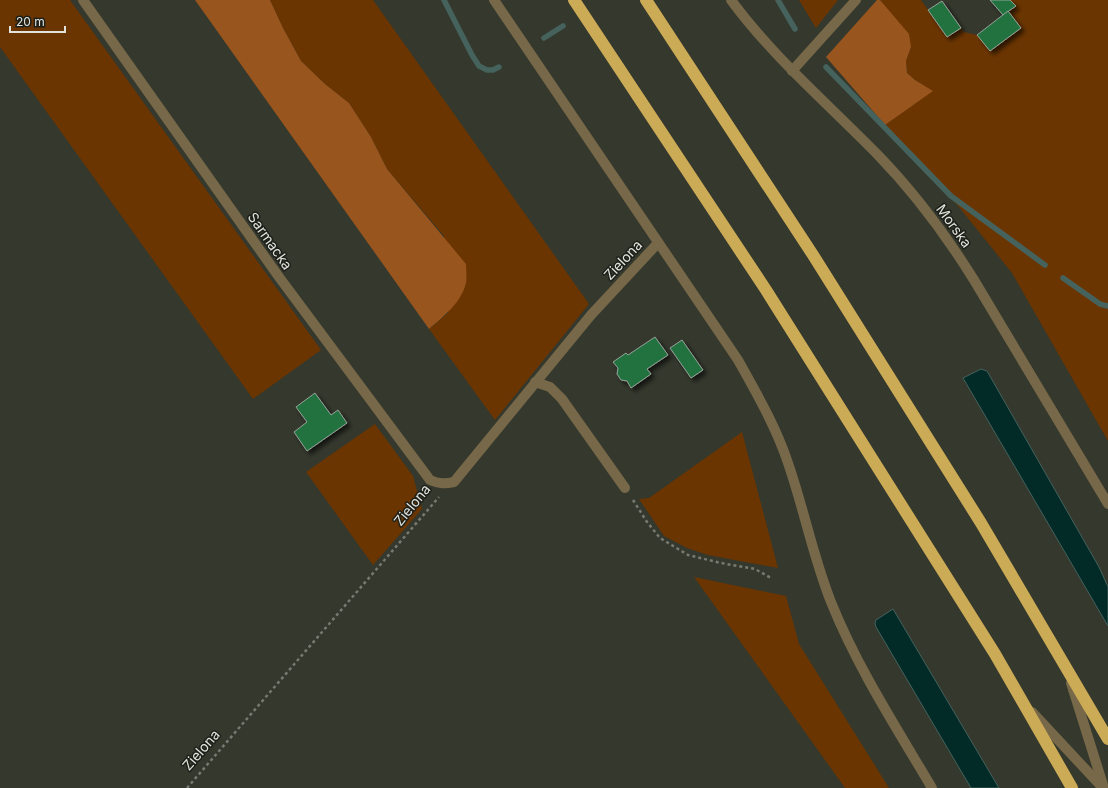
<svg xmlns="http://www.w3.org/2000/svg" width="1108" height="788" font-family="Inter,sans-serif">
<style>
.green{fill:#6b3501}
.forest{fill:#98551d}
.water{fill:#022b27;stroke:#45625d}
.lines{fill:none;stroke-linecap:round;stroke-linejoin:round}
.stream{stroke:#45625d;stroke-width:5.5}
.building{fill:#227240;stroke:#96a299;filter:url(#shadow)}
.path{stroke:#787a71;stroke-width:2.5;stroke-dasharray:3 3;stroke-linecap:butt}
.minor{stroke:#766848;stroke-width:10}
.highway{stroke:#ccab56;stroke-width:12}
.labels{text-anchor:middle;stroke-width:3;stroke-linejoin:round;paint-order:stroke}
.street-label{font-size:14px;fill:#e1e3dc;stroke:#1d1f19}
</style>
<defs>
<filter id="shadow"><feDropShadow dx="3.5" dy="3.5" stdDeviation="2" flood-color="#0009"/></filter>
</defs>
<rect width="100%" height="100%" fill="#35382d"/>
<!-- green -->
<g class="green">
<path d="M 0,0 L 70,0 L 321,350 L 253,399 L 0,47 Z"/>
<path d="M 270,0 L 373,0 L 589,304 L 495,420 L 429,329 L 448,313 L 444,236 L 387,169 L 371,137 L 349,103 L 325,84 L 301,61 L 283,28 Z"/>
<path d="M 799,0 L 838,0 L 816,28 Z"/>
<path d="M 880,0 L 921,0 L 947,37 L 961,28 L 964,32 L 977,35 L 990,51 L 1021,28 L 1008,11 L 1016,6 L 1010,0 L 1108,0 L 1108,441 L 1012,273 L 959,207 L 885,125 L 932,91 L 915,80 L 907,73 L 906,61 L 911,47 Z"/>
<path d="M 375,424 L 413,476 L 422,509 L 373,565 L 306,472 Z"/>
<path d="M 742,432 L 778,568 L 708,555 L 687,548 L 664,536 L 639,499 L 649,498 Z"/>
<path d="M 694,577 L 786,596 L 799,644 L 889,788 L 845,788 Z"/>
</g>
<!-- forest -->
<g class="forest">
<path d="M 195,0 L 270,0 L 283,28 L 301,61 L 325,84 L 349,103 L 371,137 L 387,169 L 466,264 C 466,270 467,277 466,283 C 461,303 444,316 429,329 Z"/>
<path d="M 877,0 L 880,0 L 909,34 L 911,47 L 906,61 L 907,73 L 915,80 L 933,91 L 885,125 L 826,57 Z"/>
</g>
<!-- water -->
<g class="water">
<path d="M 981,369 L 987,371 L 1099,567 L 1108,587 L 1108,626 L 963,378 Z"/>
<path d="M 893,609 L 999,788 L 971,788 L 876,627 L 875,623 L 876,620 Z"/>
</g>
<g class="lines">
<!-- stream -->
<g class="stream">
<path d="M 444,0 L 472,55 L 479,66 L 487,70 L 493,70 L 499,67"/>
<path d="M 778,0 L 795,29"/>
<path d="M 544,38 L 563,26"/>
<path d="M 826,67 L 951,196 L 1045,265"/>
<path d="M 1063,278 L 1100,304 L 1108,306"/>
</g>
</g>
<!-- building -->
<g class="building">
<path d="M 990,0 L 1010,0 L 1016,6 L 1003,15 Z"/>
<path d="M 942,1 L 961,28 L 947,37 L 928,10 Z"/>
<path d="M 1008,11 L 1021,28 L 990,51 L 977,35 Z"/>
<path d="M 655,337 L 668,355 L 647,369 L 651,374 L 631,388 L 627,381 L 621,380 L 617,374 L 618,368 L 613,362 L 626,353 L 628,355 Z"/>
<path d="M 682,340 L 703,370 L 691,378 L 670,348 Z"/>
<path d="M 315,393 L 331,415 L 338,410 L 347,423 L 307,451 L 294,432 L 307,422 L 296,407 Z"/>
</g>
<g class="lines">
<!-- path -->
<g class="path">
<path d="M 633,500 L 647,522 L 660,538 L 688,555 L 721,563 L 755,569 L 771,578"/>
<path d="M 187,788 L 439,497"/>
</g>
<!-- minor -->
<g class="minor">
<path d="M 83,0 L 279,277 L 430,480 C 439,484 445,484 454,482 L 591,315 L 658,243"/>
<path d="M 494,0 L 738,360 C 757,394 776,427 788,463 C 804,509 813,557 831,602 C 857,667 896,727 932,788"/>
<path d="M 731,0 C 773,57 827,103 877,154 C 914,192 946,235 974,280 L 1108,504"/>
<path d="M 792,71 L 856,0"/>
<path d="M 535,382 L 550,387 L 562,399 L 625,488"/>
<path d="M 1071,683 L 1104,788"/>
<path d="M 1032,712 L 1103,788"/>
</g>
<!-- highway -->
<g class="highway">
<path d="M 574,0 L 766,290 L 995,654 L 1072,788"/>
<path d="M 646,0 L 813,255 L 981,523 L 1108,739"/>
</g>
</g>
<g class="labels">
<!-- street labels -->
<g class="street-label">
<text transform="translate(954 226) rotate(54)" y="5">Morska</text>
<text transform="translate(270 241) rotate(55)" y="5">Sarmacka</text>
<text transform="translate(623 260) rotate(-47)" y="5">Zielona</text>
<text transform="translate(412 505) rotate(-51)" y="5">Zielona</text>
<text transform="translate(201 750) rotate(-49)" y="5">Zielona</text>
</g>
</g>
<!-- scale -->
<path d="M10 26v6h55v-6" fill="none" stroke="#e1e3dc" stroke-width="2"/>
<text x="16" y="26" font-size="12" fill="#e1e3dc" stroke="#1d1f19" stroke-width="3" paint-order="stroke">20 m</text>
</svg>
